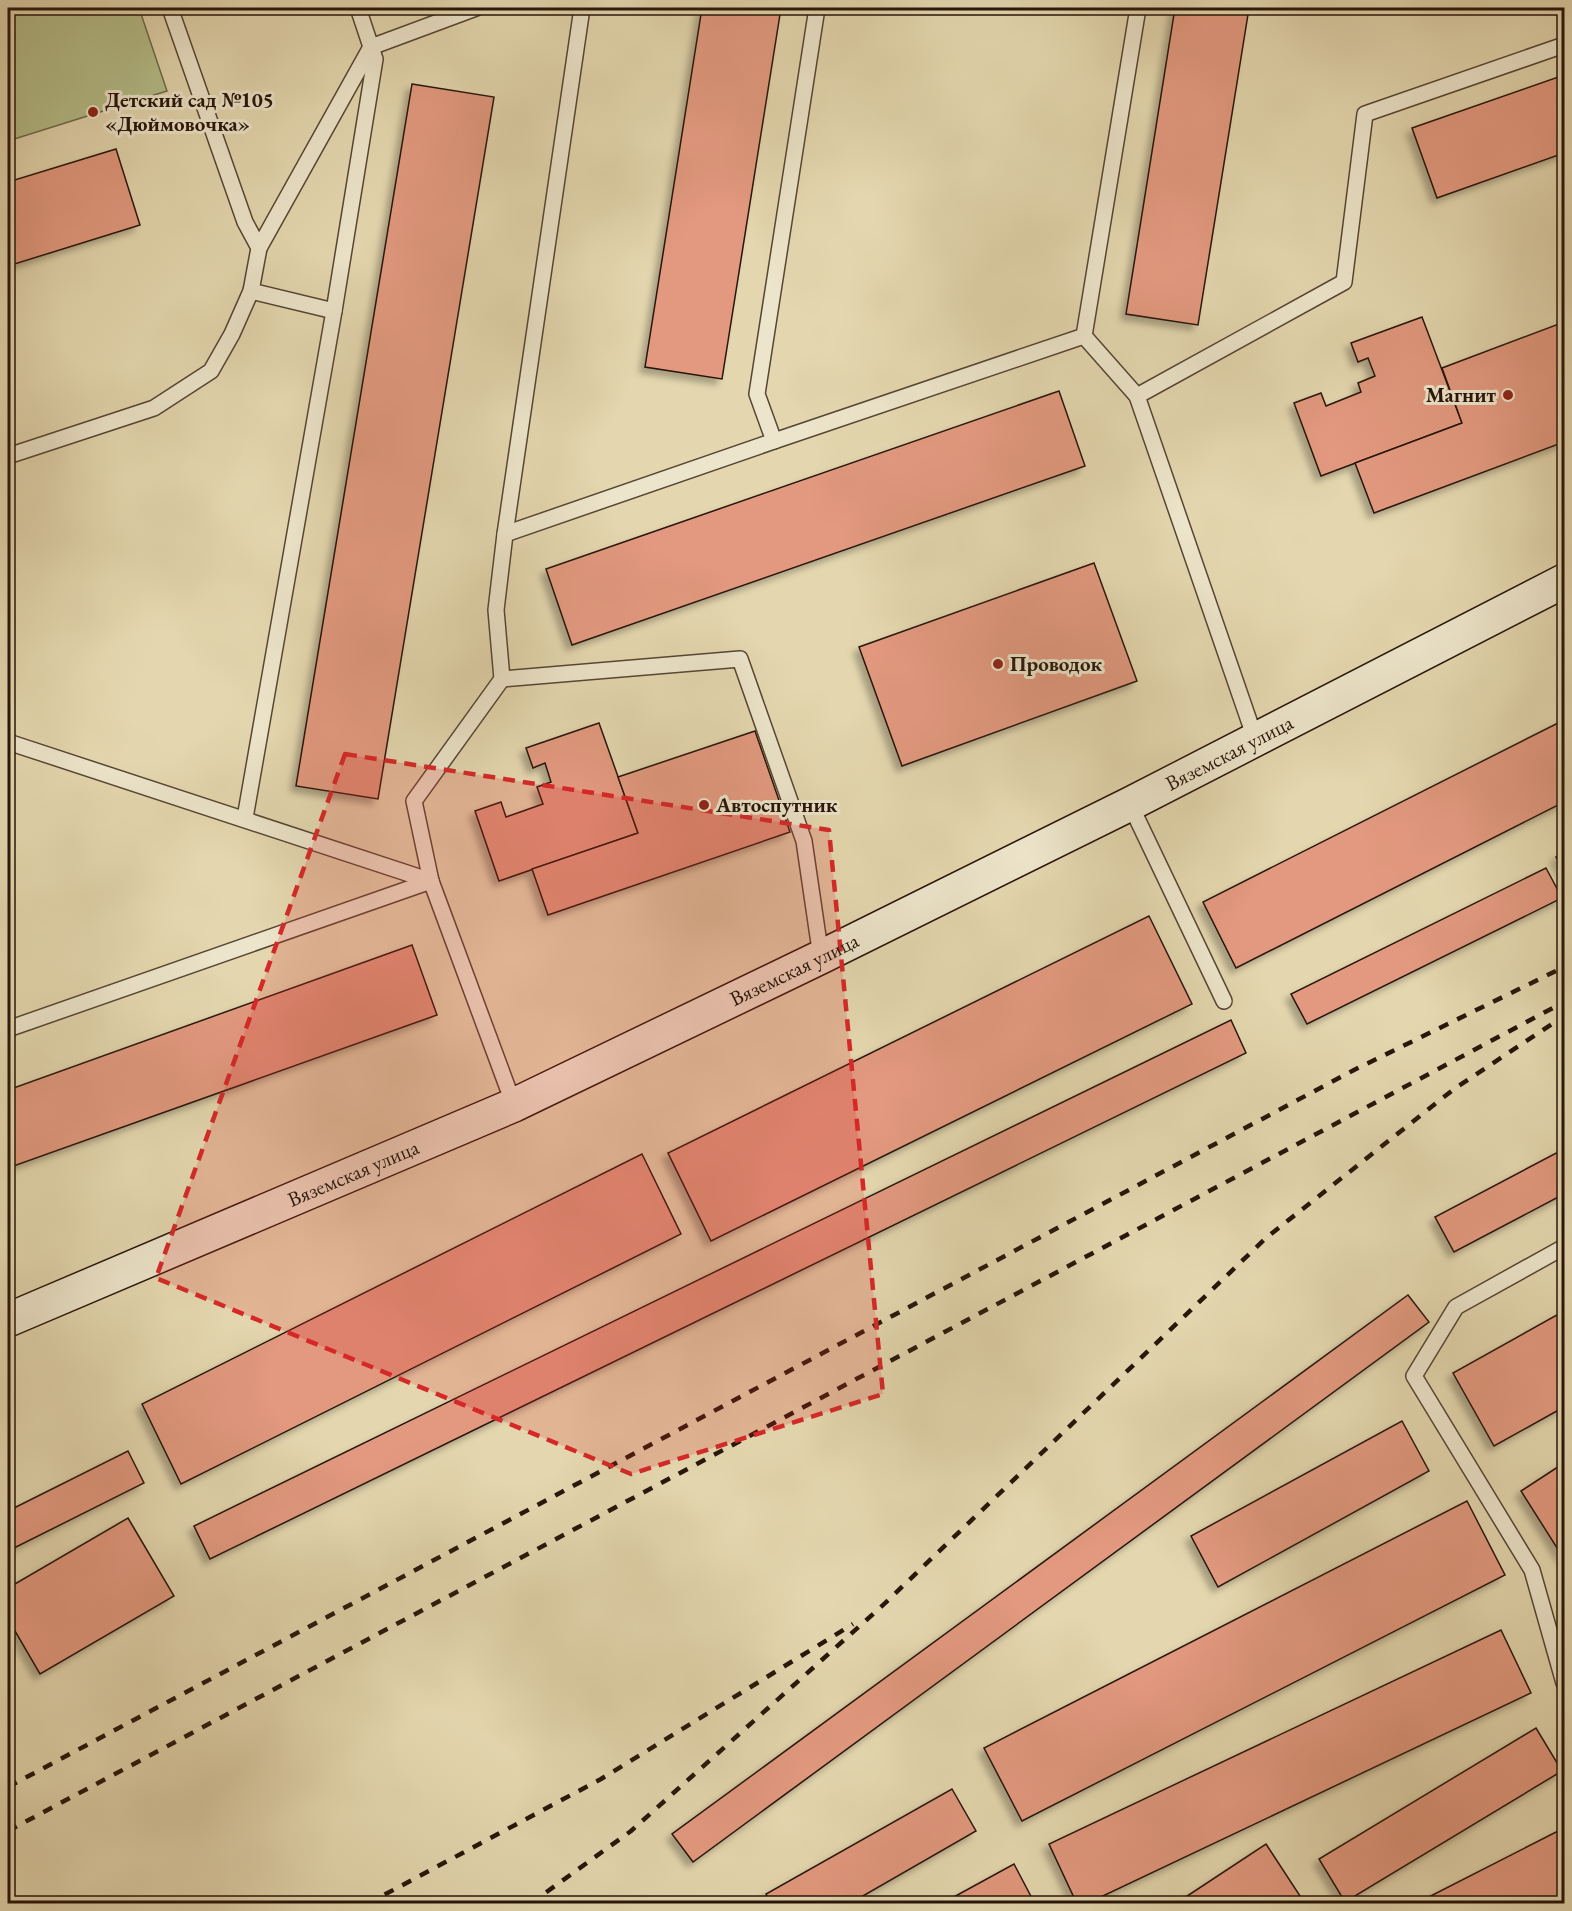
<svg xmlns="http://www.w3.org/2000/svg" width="1572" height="1911" font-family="'EB Garamond',serif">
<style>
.green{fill:#b5be8a;stroke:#6e6a4a;stroke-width:1.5}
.building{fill:#e2997f;stroke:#27150b;stroke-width:1.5;filter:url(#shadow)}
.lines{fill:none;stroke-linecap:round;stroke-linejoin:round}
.lane-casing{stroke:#564634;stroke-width:18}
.secondary-casing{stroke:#27150b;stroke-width:36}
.lane{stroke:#ede5cb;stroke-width:15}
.secondary{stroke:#ede5cb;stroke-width:33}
.rail{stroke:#27150b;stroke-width:4.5;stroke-dasharray:10 10;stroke-linecap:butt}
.marked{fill:#d62828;fill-opacity:0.2;stroke:#d62828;stroke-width:4.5;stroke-dasharray:12 8;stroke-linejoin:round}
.poi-dot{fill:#8f2418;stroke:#ede5cb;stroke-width:2}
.labels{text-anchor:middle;stroke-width:6;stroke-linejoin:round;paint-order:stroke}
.poi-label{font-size:21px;font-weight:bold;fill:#27150b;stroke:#ede5cb;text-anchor:start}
.street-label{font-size:21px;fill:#27150b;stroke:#ede5cb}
</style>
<defs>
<filter id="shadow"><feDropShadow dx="-5.5" dy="5.5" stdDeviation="3" flood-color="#0004"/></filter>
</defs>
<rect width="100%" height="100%" fill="#e4d7af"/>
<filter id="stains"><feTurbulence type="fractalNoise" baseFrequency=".00333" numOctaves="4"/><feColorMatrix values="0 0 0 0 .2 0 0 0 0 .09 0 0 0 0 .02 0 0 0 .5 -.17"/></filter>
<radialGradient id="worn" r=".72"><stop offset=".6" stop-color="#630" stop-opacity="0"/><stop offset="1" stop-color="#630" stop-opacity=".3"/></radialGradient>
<!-- green -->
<path class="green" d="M 8,8 L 139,8 L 167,91 L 8,141 Z"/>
<!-- building -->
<g class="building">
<path d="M 702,8 L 781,8 L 722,379 L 645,367 Z"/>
<path d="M 1175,8 L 1249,8 L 1198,325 L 1126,314 Z"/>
<path d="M 1564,75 L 1564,153 L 1437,198 L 1412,128 Z"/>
<path d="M 412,84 L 494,97 L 378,799 L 296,786 Z"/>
<path d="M 116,149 L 140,225 L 8,266 L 8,182 Z"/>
<path d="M 1422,317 L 1462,423 L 1321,476 L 1294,403 L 1321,393 L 1326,406 L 1361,392 L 1358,383 L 1375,376 L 1368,358 L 1358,362 L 1351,343 Z"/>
<path d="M 1564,322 L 1564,442 L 1374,513 L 1355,463 L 1462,423 L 1442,368 Z"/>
<path d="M 1059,391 L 1085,466 L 572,645 L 546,569 Z"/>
<path d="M 1094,563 L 1137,681 L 902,766 L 859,647 Z"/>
<path d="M 1564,720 L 1564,802 L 1236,968 L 1203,902 Z"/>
<path d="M 599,723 L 638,833 L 499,881 L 475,811 L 501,802 L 506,817 L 543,804 L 537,787 L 551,782 L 545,763 L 533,768 L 526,748 Z"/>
<path d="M 755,731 L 790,832 L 548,915 L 532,869 L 638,833 L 618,777 Z"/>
<path d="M 1564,852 L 1564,872 L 1556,857 Z"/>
<path d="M 1546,868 L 1562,898 L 1307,1024 L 1291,994 Z"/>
<path d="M 1149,916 L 1192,1004 L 711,1241 L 668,1153 Z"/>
<path d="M 412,945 L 437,1015 L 8,1168 L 8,1090 Z"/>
<path d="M 1231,1020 L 1246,1053 L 210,1559 L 194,1526 Z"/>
<path d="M 1564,1149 L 1564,1194 L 1454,1252 L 1435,1217 Z"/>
<path d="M 642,1154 L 681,1234 L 181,1484 L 142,1404 Z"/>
<path d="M 1408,1295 L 1429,1322 L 693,1862 L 672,1834 Z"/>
<path d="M 1564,1311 L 1564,1407 L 1494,1446 L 1453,1373 Z"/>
<path d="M 1402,1421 L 1429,1471 L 1218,1587 L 1191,1536 Z"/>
<path d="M 128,1451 L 144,1483 L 8,1551 L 8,1511 Z"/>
<path d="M 1564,1463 L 1564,1559 L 1521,1491 Z"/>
<path d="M 1467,1501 L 1505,1575 L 1022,1821 L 984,1748 Z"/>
<path d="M 128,1518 L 174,1596 L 40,1674 L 8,1619 L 8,1588 Z"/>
<path d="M 1501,1630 L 1531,1693 L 1086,1904 L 1077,1904 L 1049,1844 Z"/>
<path d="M 1536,1728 L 1562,1771 L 1345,1902 L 1319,1859 Z"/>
<path d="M 952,1789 L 976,1831 L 849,1904 L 771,1904 L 766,1894 Z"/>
<path d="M 1564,1828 L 1564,1904 L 1415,1904 Z"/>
<path d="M 1266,1844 L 1304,1902 L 1175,1904 Z"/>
<path d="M 1014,1864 L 1035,1904 L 941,1904 Z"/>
</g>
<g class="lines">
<defs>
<g id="lane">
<path d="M 170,8 L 245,222 L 259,248 L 251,291 L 334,311"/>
<path d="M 259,248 L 371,47 L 476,8"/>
<path d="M 1084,336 L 1138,8"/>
<path d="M 1137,396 L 1256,741"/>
<path d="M 774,441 L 757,394 L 817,8"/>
<path d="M 8,456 L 154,408 L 211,371 L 232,334 L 251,291"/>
<path d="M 505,534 L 582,8"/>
<path d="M 502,679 L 414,801 L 431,881 L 514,1105"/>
<path d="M 8,742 L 431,881"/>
<path d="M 1130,804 L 1224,1001"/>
<path d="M 245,818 L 334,311 L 375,59 L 358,8"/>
<path d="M 821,957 L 804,841 L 740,659 L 502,679 L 496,610 L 505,534 L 774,441 L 1084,336 L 1137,396 L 1344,282 L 1365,114 L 1564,45"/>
<path d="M 8,1029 L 431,881"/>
<path d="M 1564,1247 L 1456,1307 L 1414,1376 L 1532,1570 L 1564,1683"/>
</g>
<g id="secondary">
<path id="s1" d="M 8,1320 L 514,1105 L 821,957 L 1130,804 L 1564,581"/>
</g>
</defs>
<!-- lane casing -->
<use href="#lane" class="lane-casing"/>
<!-- secondary casing -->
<use href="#secondary" class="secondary-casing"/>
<!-- lane -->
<use href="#lane" class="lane"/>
<!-- secondary -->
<use href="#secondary" class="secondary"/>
<!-- rail -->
<g class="rail">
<path d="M 8,1787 L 1354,1070 L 1564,967"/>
<path d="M 8,1831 L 1564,1002"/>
<path d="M 367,1904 L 601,1779 L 853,1624"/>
<path d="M 530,1904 L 631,1831 L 882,1606 L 1266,1238 L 1454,1089 L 1564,1016"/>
</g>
</g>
<!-- marked area -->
<path class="marked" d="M 345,754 L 829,830 L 883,1394 L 631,1474 L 156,1278 Z"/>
<!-- markers -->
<g class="poi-dot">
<circle cx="93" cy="112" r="6"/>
<circle cx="1508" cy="395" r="6"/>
<circle cx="998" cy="664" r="6"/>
<circle cx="704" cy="805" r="6"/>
</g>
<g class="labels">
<!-- poi labels -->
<g class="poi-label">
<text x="105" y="107">Детский сад №105<tspan x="105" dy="24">«Дюймовочка»</tspan></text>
<text x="1496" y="402" text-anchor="end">Магнит</text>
<text x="1010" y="671">Проводок</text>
<text x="716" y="812">Автоспутник</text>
</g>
<!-- street labels -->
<g class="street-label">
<text dy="7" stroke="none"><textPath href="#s1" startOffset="1347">Вяземская улица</textPath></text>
<text dy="7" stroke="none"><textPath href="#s1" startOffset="861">Вяземская улица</textPath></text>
<text dy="7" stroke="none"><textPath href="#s1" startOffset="375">Вяземская улица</textPath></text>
</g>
</g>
<!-- margin -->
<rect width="1572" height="1911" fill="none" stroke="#e4d7af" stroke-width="30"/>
<rect x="9" y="9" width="1554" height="1893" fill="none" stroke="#27150b" stroke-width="3"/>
<rect x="15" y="15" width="1542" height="1881" fill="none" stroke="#27150b" stroke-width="1.5"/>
<rect width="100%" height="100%" filter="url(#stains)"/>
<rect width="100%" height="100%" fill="url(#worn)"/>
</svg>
